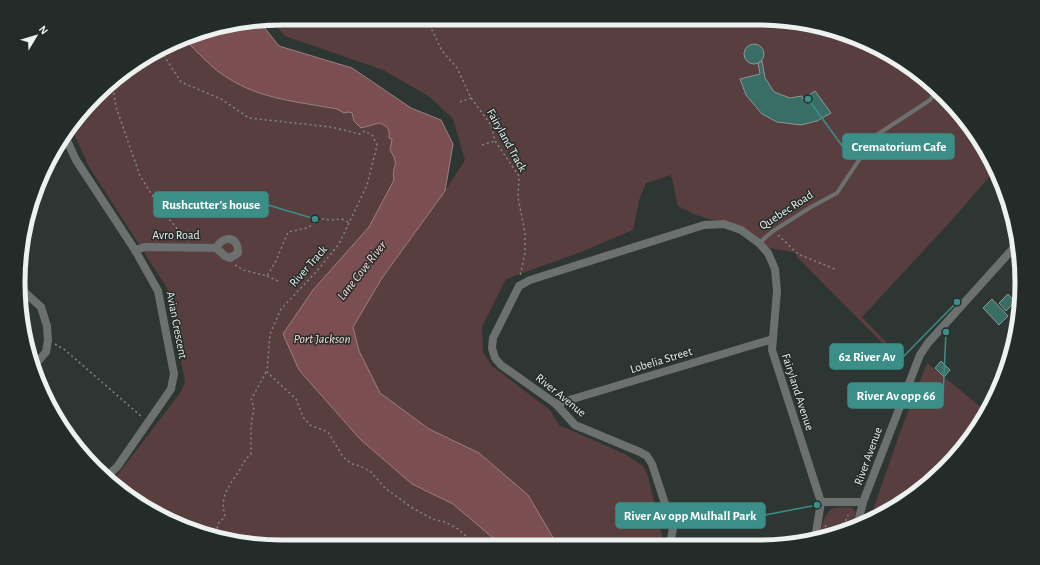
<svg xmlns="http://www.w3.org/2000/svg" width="1040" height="565" font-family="'Alegreya Sans',sans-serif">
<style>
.green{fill:#583e3e}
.water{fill:#7b4f51;stroke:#9d8081}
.building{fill:#386e65;stroke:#8e9896}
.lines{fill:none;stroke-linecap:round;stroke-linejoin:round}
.path{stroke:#818886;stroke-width:1.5;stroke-dasharray:2 3;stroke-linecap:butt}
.service{stroke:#6c706f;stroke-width:4}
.minor{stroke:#6c706f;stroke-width:8}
.labels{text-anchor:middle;stroke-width:3;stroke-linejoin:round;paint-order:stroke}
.street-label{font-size:12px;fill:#edf2f1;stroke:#242c2a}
.water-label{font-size:13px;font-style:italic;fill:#fadada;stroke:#242c2a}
.rim{fill:none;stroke:#edf2f1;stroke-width:5}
.leader{fill:none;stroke:#3b8f88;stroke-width:1.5}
.callout-dot{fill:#3b8f88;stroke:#242c2a;stroke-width:1.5}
.callout{fill:#3b8f88;stroke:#3b8f88;stroke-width:1.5}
.callout-label{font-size:13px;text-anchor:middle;font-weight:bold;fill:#fff}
</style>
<rect width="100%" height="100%" fill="#2e3634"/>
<!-- green -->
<g class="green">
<path d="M 283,18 L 775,19 L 826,27 L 890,53 L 932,83 L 967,121 L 996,169 L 952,220 L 862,317 L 904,361 L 903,364 L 796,256 L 798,253 L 768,248 L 738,227 L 696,215 L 678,206 L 671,175 L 646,183 L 640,197 L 633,230 L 581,252 L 506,279 L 482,327 L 483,352 L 492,366 L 550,410 L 559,425 L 625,454 L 643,466 L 648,476 L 663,539 L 662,545 L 558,546 L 528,495 L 479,453 L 429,429 L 380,393 L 359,351 L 353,327 L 382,278 L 445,191 L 465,160 L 453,119 L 430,97 L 383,70 L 285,36 L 271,20 Z"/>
<path d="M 184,39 C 198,52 212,69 228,78 C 260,99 299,102 337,109 L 344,113 L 349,112 L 352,113 L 354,121 L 361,128 L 379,123 L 387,127 L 392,139 L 390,150 C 401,167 391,164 394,180 L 369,227 L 313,290 L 299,370 L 360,439 L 412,484 L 453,504 L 493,538 L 497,546 L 265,546 L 214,538 L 150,512 L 113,481 L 180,393 L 185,382 L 167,288 L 88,165 L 71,127 L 121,73 Z"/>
<path d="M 927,363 L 983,409 L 970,438 L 956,457 L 905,502 L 870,519 L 899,435 Z"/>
<path d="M 851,507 L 856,512 L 851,529 L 843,533 L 818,539 C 821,530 824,511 834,508 C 839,507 846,508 851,507 Z"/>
</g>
<!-- water -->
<path class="water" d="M 260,22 L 279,46 L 352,68 L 411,108 L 441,120 L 453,144 L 445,191 L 382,278 L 353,327 L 359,351 L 380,393 L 429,429 L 479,453 L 528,495 L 558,546 L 497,546 L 493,538 L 453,504 L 412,484 L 360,439 L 299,370 L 283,334 L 313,290 L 369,227 L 394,180 C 391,164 401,167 390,150 L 392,139 L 389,138 C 390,128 387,126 379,123 L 361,128 L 354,121 L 352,113 L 349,112 L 344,113 L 337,109 C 299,102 260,99 228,78 C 212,69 198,52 184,39 L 197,32 Z"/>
<!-- building -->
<g class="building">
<circle cx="754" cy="54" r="10"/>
<path d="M 762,61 L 765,78 L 774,92 L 790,98 L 802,96 L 803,99 L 815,91 L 831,113 L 817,121 L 801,125 L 777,122 L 762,114 L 746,95 L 740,79 L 760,74 L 758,63 Z"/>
<path d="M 1008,294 L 1015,302 L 1006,311 L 999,303 Z"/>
<path d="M 992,299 L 1008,316 L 999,325 L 983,308 Z"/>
<path d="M 941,361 L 950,370 L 944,377 L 935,368 Z"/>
</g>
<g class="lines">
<!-- path -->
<g class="path">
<path d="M 422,18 L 432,30 L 442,51 L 457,68 L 471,98 L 491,125 L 495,141 L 519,176 L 518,197 L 525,233 L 525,253 L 520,276"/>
<path d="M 161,51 L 181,82 L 221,99 L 249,118 L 331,127 L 360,134 L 365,131 L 372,135 L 377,145 L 367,185 L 339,244 L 317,271 L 281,309 L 270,334 L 267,372 L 296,399 L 303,417 L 310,425 L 328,432 L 343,457 L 352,464 L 360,466 L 370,471 L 385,488 L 411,507 L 432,519 L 445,522 L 458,529 L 466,536 L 473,546"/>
<path d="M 121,73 L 123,74 L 126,70"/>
<path d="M 112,83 L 116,107 L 140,176 L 163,212 L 186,239"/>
<path d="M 460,102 L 471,98"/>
<path d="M 482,145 L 495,141"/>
<path d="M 778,235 L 798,254 L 837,270"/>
<path d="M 235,265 L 243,270 L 267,276 L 276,261 L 288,232 L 307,228 L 321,219 L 332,220 L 342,219 L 350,223"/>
<path d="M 267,276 L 280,282"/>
<path d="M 55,344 L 65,350 L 142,417"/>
<path d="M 836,535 L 835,528 L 845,522 L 848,515"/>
<path d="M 825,537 L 826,523"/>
<path d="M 214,538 L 219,522 L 224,518 L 225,514 C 219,500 229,485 237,474 C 242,467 244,460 251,454 L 251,426 L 254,407 L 251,400 L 266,372"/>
</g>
<!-- service -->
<path class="service" d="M 759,243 L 773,231 L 811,207 L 837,193 L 875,136 L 930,100 L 938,90"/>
<!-- minor -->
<g class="minor">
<path d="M 64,134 L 76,160 L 135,250 L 158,291 L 174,374 L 171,389 L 117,467 L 107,476"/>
<path d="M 135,250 L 145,247 L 216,248 C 224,234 239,237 238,253 L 230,258 L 225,256 L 216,248"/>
<path d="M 20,288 L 41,307 L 47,326 L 48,340 L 46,352 L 34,366"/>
<path d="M 556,404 L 773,339"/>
<path d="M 821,502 L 863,502"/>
<path d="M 857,526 L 863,502 L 920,355 L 928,343 L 1018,243"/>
<path d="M 670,545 L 673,528 L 652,464 L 647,456 L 640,452 L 575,425 L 556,404 L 501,365 L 495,358 L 492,348 L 493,338 L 519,286 L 530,280 L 704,225 L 724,224 L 741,230 L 759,243 L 768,253 L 775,269 L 777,291 L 772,350 L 821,502 L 815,539"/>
</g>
</g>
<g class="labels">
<!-- street labels -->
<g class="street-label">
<text transform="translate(507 140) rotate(61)" y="4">Fairyland Track</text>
<text transform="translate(786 210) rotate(-33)" y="4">Quebec Road</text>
<text x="176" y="239">Avro Road</text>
<text transform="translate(308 266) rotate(-49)" y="4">River Track</text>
<text transform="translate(177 325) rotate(79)" y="4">Avian Crescent</text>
<text transform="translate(661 360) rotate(-17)" y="4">Lobelia Street</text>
<text transform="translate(798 392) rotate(72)" y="4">Fairyland Avenue</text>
<text transform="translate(561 395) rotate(39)" y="4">River Avenue</text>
<text transform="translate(868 456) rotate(-70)" y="4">River Avenue</text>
</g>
<!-- water labels -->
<g class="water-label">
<text transform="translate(361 270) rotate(-52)" y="5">Lane Cove River</text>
<text x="322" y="343">Port Jackson</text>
</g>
</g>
<!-- crop -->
<path d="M0 0H1040V565H0ZM282 25H758A257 257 0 0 1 1015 282V283A257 257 0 0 1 758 540H282A257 257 0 0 1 25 283V282A257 257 0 0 1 282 25Z" fill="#242c2a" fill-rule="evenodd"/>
<path class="rim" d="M282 25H758A257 257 0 0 1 1015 282V283A257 257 0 0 1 758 540H282A257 257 0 0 1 25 283V282A257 257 0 0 1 282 25Z"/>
<!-- callouts -->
<path class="leader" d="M808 99L843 147M315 219L268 205M957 302L903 357M946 332L943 395M817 505L765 515"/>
<g class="callout-dot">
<circle cx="808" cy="99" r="4"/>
<circle cx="315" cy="219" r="4"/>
<circle cx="957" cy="302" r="4"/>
<circle cx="946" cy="332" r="4"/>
<circle cx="817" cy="505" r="4"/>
</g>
<g class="callout">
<rect x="843" y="134" width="111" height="25" rx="4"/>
<rect x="154" y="192" width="114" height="25" rx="4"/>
<rect x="830" y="344" width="73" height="25" rx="4"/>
<rect x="848" y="383" width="95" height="25" rx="4"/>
<rect x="616" y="503" width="149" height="25" rx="4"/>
</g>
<g class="callout-label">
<text x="899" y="151">Crematorium Cafe</text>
<text x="211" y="209">Rushcutter's house</text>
<text x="867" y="361">62 River Av</text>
<text x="896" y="400">River Av opp 66</text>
<text x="690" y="520">River Av opp Mulhall Park</text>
</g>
<!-- north arrow -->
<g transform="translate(36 36) rotate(52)" stroke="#242c2a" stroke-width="3" paint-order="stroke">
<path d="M0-3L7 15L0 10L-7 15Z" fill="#edf2f1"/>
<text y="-6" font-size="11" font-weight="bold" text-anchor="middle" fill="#edf2f1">N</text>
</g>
</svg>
